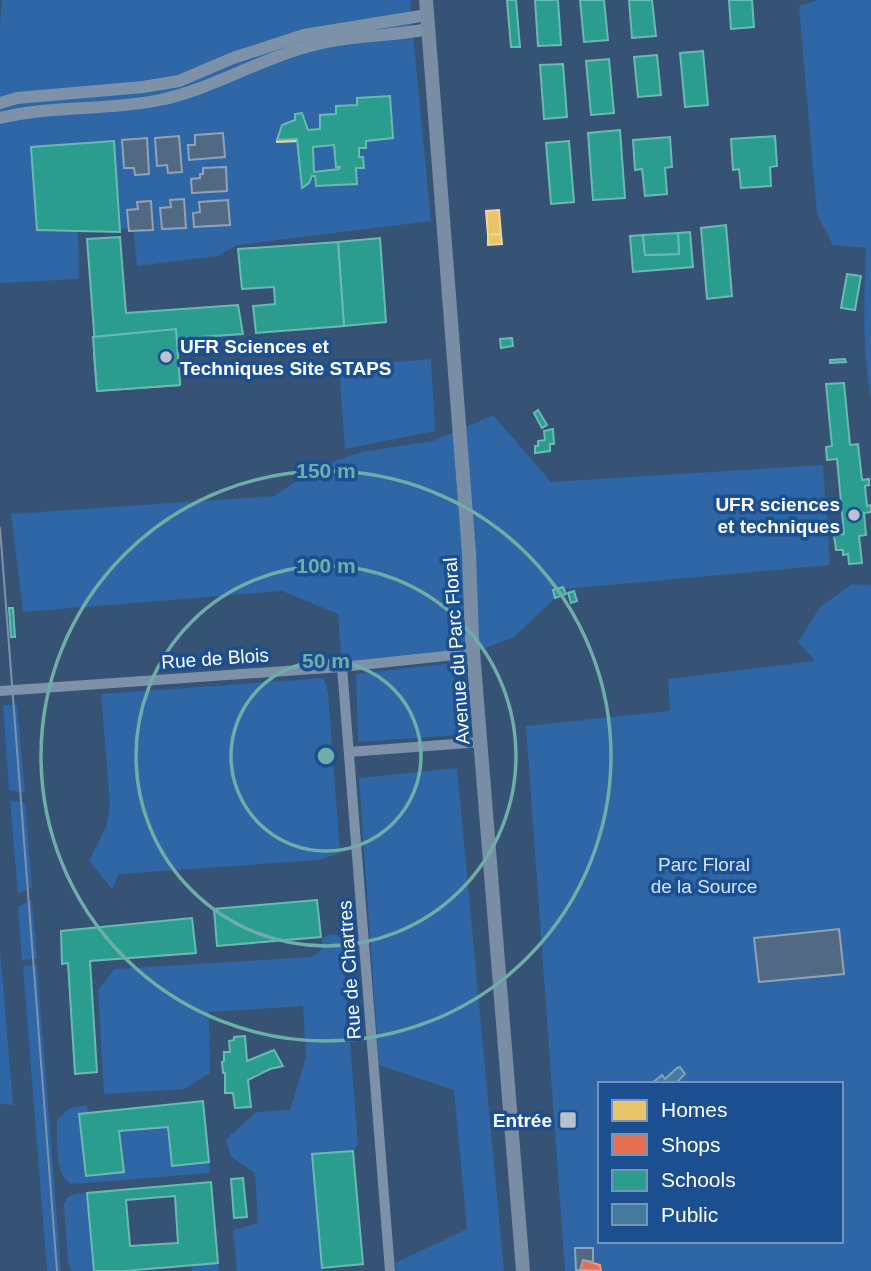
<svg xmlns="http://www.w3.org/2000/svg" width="871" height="1271" font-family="Helvetica,sans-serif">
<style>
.green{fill:#2f66a5;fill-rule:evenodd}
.homes{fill:#e9c46a;stroke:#f0d697;stroke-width:2}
.shops{fill:#e76f51;stroke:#ee9a85;stroke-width:2}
.schools{fill:#2a9d8f;stroke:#6abab1;stroke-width:2;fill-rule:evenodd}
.public{fill:#457b9d;stroke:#7da3ba;stroke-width:2}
.building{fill:#526984;stroke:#92a2b6;stroke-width:2}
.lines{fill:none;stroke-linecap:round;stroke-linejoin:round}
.minor{stroke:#7d92a8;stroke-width:10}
.tertiary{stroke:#7d92a8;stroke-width:12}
.secondary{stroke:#798da4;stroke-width:14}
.tram{stroke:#7e92a7;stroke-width:2}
.ring{fill:none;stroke:#6fada8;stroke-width:3.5}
.poi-dot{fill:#b9c2ce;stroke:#1b4f8f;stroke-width:2.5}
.labels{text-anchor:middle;stroke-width:7;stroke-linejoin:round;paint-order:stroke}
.poi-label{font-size:19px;font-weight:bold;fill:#fff;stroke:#1b4f8f;text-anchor:end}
.street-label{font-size:19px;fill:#fff;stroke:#1b4f8f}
.park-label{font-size:19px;fill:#cfe3fa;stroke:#1b4f8f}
.centre{fill:#6fada8;stroke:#1b4f8f;stroke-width:3.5}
.ring-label{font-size:21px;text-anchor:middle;font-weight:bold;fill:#6fada8;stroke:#1b4f8f;stroke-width:7;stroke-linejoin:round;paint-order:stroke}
</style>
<rect width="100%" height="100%" fill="#365274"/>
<!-- green -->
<g class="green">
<path d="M 2,0 L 412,0 L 410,3 L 431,221 L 238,245 L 217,256 L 137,266 L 133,228 L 78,232 L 79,279 L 0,283 L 0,26 Z"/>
<path d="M 818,0 L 871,0 L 871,400 C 862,349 864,299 866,248 L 833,245 L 817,214 L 799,6 Z"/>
<path d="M 431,359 L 435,431 L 345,449 L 339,367 Z"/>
<path d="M 493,415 L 551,482 L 823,465 L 830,565 L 565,589 L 514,637 L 473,653 L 342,667 L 338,614 L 282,591 L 23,612 L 11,514 L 274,496 L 319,467 L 361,452 L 433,441 Z"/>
<path d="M 852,584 L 871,585 L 871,1271 L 565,1271 L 526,726 L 670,711 L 668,679 L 815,661 L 798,642 L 820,607 ZM 600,1084 L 841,1084 L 841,1241 L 600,1241 Z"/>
<path d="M 453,663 L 459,735 L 358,742 L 356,674 Z"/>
<path d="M 324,678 L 328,692 L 340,853 L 319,860 L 119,874 L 112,889 L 89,861 L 107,825 L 110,803 L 101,694 Z"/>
<path d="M 3,705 L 17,705 L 25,793 L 9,790 Z"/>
<path d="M 457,768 L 504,1271 L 396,1271 L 395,1263 L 467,1229 L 454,1090 L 379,1065 L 359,778 Z"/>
<path d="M 10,800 L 25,803 L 32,887 L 18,894 Z"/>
<path d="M 32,900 L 37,959 L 22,960 L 18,907 Z"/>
<path d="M 328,935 L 338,935 L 342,941 L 358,1145 L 353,1151 L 312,1155 L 322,1271 L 237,1271 L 233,1230 L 258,1223 L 255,1173 L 231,1157 L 226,1139 L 257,1112 L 290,1110 L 306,1057 L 303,1006 L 209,1012 L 210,1073 L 184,1089 L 104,1094 L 98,990 L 114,969 L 312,957 L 322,949 L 322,939 Z"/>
<path d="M 0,949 L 13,1105 L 0,1104 Z"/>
<path d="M 37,965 L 61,1271 L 47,1271 L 23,966 Z"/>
<path d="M 87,1105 L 88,1113 L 80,1115 L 86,1176 L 123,1172 L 119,1131 L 168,1127 L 172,1166 L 209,1162 L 210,1173 L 72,1184 C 53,1176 58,1138 57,1120 L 70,1108 Z"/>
<path d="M 87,1193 L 94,1271 L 71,1271 L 68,1262 L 64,1204 C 68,1193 76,1194 87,1193 Z"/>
<path d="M 218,1263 L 219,1271 L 192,1271 L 191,1265 Z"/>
</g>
<!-- homes -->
<g class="homes">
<path d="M 297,139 L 298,141 L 277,142 L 277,140 Z"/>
<path d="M 499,210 L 501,234 L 488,235 L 486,211 Z"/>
<path d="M 501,234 L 502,244 L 488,245 L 488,235 Z"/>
</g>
<!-- shops -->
<path class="shops" d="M 583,1260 L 600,1265 L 601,1271 L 580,1270 Z"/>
<!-- schools -->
<g class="schools">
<path d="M 507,0 L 516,0 L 520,47 L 511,47 Z"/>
<path d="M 535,0 L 558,0 L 561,45 L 538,46 Z"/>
<path d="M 580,0 L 604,0 L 608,40 L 584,42 Z"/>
<path d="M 629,0 L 652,0 L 656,36 L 632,38 Z"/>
<path d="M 729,0 L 752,0 L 754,27 L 731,29 Z"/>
<path d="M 703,51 L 708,105 L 685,107 L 680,53 Z"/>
<path d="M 657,55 L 661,95 L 638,97 L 634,57 Z"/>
<path d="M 609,59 L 614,113 L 591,115 L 586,61 Z"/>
<path d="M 563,64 L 567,117 L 544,119 L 540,65 Z"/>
<path d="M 390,96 L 393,138 L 366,141 L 366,148 L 359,148 L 359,157 L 363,157 L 364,168 L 356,168 L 357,184 L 316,186 L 315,176 L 312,176 L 309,183 L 302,188 L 297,139 L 277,140 L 282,125 L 295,120 L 295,114 L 302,113 L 308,130 L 320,129 L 320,115 L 336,114 L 336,106 L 357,105 L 357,98 ZM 334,145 L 336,167 L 340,167 L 339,169 L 314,172 L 313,147 Z"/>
<path d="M 620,130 L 625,198 L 593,200 L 588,133 Z"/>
<path d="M 775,136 L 777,166 L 770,167 L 771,186 L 741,188 L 739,169 L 733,170 L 731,139 Z"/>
<path d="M 670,137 L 672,167 L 665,168 L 667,194 L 645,196 L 642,169 L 635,170 L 633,140 Z"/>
<path d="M 114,141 L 120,232 L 37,230 L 31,147 Z"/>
<path d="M 569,141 L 574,202 L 551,204 L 546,143 Z"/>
<path d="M 726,225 L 732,296 L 707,299 L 701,228 Z"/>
<path d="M 690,232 L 693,267 L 633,272 L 630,236 L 643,235 L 645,255 L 679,254 L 678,233 Z"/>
<path d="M 678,233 L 679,254 L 645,255 L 643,235 Z"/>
<path d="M 120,237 L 126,313 L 238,305 L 243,334 L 170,339 L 171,348 L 177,348 L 180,385 L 97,391 L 94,354 L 108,353 L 108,343 L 95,344 L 87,239 Z"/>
<path d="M 380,238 L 386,322 L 344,326 L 338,242 Z"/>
<path d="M 338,242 L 344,326 L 256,333 L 253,306 L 275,304 L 274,287 L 242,289 L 238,249 Z"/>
<path d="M 847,274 L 861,276 L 855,310 L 841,308 Z"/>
<path d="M 176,329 L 180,385 L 97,391 L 93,337 Z"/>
<path d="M 512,338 L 513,346 L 501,348 L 500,339 Z"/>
<path d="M 845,359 L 846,362 L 830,363 L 830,360 Z"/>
<path d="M 365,363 L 366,372 L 347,375 L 346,365 Z"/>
<path d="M 844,383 L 850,445 L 858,444 L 862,480 L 869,479 L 869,485 L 865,486 L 867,506 L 871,505 L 871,512 L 864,513 L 866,535 L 859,536 L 862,563 L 849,564 L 848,554 L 843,555 L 843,550 L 836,550 L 834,535 L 844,534 L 837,459 L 827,460 L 826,447 L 832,446 L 826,384 Z"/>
<path d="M 538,410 L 547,425 L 542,428 L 534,413 Z"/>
<path d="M 553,429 L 554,444 L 550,444 L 550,451 L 535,453 L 535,446 L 538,446 L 538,441 L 545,440 L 544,431 Z"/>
<path d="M 563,587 L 566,594 L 555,598 L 553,590 Z"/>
<path d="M 574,591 L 577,601 L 571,603 L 568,593 Z"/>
<path d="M 9,608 L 13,608 L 15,637 L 11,637 Z"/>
<path d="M 317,900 L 321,937 L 217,946 L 214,909 Z"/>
<path d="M 192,918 L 196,953 L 90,961 L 97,1072 L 75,1074 L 68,963 L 62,964 L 61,931 Z"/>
<path d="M 245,1036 L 247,1061 L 274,1050 L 283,1066 L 270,1069 L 248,1080 L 251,1107 L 235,1108 L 233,1093 L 225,1093 L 225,1073 L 223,1073 L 222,1062 L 224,1061 L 224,1052 L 230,1052 L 229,1041 L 234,1040 L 234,1037 Z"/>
<path d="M 203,1101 L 209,1162 L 172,1166 L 168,1127 L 119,1131 L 124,1172 L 86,1176 L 79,1114 Z"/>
<path d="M 353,1151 L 363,1264 L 322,1268 L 312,1154 Z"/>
<path d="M 243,1178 L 247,1217 L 234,1218 L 231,1179 Z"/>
<path d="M 211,1182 L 218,1263 L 124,1271 L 94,1271 L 87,1193 ZM 175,1196 L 178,1243 L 130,1246 L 126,1200 Z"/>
</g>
<!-- public -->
<path class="public" d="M 680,1067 L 685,1074 L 675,1084 L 651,1084 L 662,1075 L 665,1079 L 677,1068 Z"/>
<!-- building -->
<g class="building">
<path d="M 223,133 L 225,157 L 189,160 L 188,145 L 195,145 L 195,135 Z"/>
<path d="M 179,136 L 182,172 L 168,173 L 167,165 L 157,166 L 155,138 Z"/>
<path d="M 147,138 L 149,174 L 135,175 L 134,168 L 124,168 L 122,140 Z"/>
<path d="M 226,167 L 227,191 L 192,193 L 191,179 L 200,178 L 200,174 L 203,174 L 203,168 Z"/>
<path d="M 184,199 L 186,228 L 162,229 L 160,208 L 171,207 L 170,200 Z"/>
<path d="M 228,200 L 230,225 L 194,227 L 193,213 L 200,212 L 199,202 Z"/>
<path d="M 151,201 L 153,230 L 129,231 L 127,210 L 138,209 L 137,202 Z"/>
<path d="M 839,929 L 844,974 L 759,982 L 754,938 Z"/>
<path d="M 575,1248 L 593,1248 L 593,1262 L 583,1260 L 580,1270 L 576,1270 Z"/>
</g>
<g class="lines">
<!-- minor -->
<g class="minor">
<path d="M 342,667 L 390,1271"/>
<path d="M 0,691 L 342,667 L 473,653"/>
<path d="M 349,752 L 481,742"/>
</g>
<!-- tertiary -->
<g class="tertiary">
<path d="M 0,103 L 17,98 L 143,87 L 179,81 L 233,58 L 304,35 L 427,15"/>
<path d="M 0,118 C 53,105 107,111 160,100 C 211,89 256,61 306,47 C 345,35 388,37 428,29"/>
</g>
<!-- secondary -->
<path class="secondary" d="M 426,0 L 469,553 L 472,639 L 523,1271"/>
<!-- tram -->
<path class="tram" d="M 0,528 L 57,1271"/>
</g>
<!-- distance rings -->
<g class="ring">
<circle cx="326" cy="756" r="95"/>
<circle cx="326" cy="756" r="190"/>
<circle cx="326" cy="756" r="285"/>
</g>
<!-- markers -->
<g class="poi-dot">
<circle cx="166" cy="357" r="7"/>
<circle cx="854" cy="515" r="7"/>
<rect x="559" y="1111" width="18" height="18" rx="3.5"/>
</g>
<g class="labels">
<!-- poi labels -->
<g class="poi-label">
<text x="180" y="353" text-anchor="start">UFR Sciences et<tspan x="180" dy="22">Techniques Site STAPS</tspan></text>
<text x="840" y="511">UFR sciences<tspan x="840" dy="22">et techniques</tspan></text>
<text x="552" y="1127">Entrée</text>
</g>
<!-- street labels -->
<g class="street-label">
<text transform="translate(456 651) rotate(-94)" y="7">Avenue du Parc Floral</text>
<text transform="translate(215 658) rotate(-4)" y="7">Rue de Blois</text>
<text transform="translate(349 970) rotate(-94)" y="7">Rue de Chartres</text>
</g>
<!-- park labels -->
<g class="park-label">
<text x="704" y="871">Parc Floral<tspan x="704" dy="22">de la Source</tspan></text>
</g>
</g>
<circle cx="326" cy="756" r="10" class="centre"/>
<g class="ring-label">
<text x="326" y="478">150 m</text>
<text x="326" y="573">100 m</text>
<text x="326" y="668">50 m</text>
</g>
<!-- legend -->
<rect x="598" y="1082" width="245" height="161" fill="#1b4f8f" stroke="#7695bc" stroke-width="2"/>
<rect x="612" y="1100" width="35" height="21" fill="#e9c46a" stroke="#7695bc" stroke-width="2"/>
<text x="661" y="1117" font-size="21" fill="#ffffff">Homes</text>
<rect x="612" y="1134" width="35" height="21" fill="#e76f51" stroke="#7695bc" stroke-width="2"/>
<text x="661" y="1152" font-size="21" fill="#ffffff">Shops</text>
<rect x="612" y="1170" width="35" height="21" fill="#2a9d8f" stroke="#7695bc" stroke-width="2"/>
<text x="661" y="1187" font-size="21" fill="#ffffff">Schools</text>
<rect x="612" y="1204" width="35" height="21" fill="#457b9d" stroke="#7695bc" stroke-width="2"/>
<text x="661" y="1222" font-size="21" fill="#ffffff">Public</text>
</svg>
